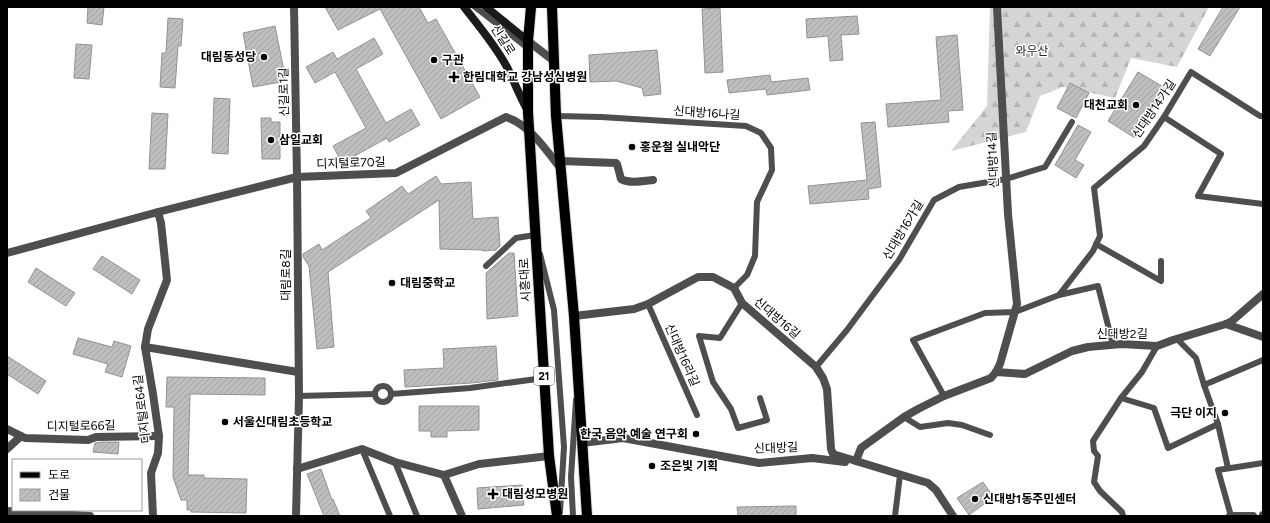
<svg xmlns="http://www.w3.org/2000/svg" width="1270" height="523" font-family="Figtree,'Noto Sans KR',sans-serif">
<style>
.forest{fill:url(#forest-firs)}
.building{fill:url(#building-hatch);stroke:#929292}
.lines{fill:none;stroke-linecap:round;stroke-linejoin:round}
.primary-casing{stroke:#dbdbdb;stroke-width:12}
.service{stroke:#4e4e4e;stroke-width:6}
.minor{stroke:#4e4e4e;stroke-width:8}
.tertiary{stroke:#4e4e4e;stroke-width:8}
.secondary{stroke:#1b1b1b;stroke-width:8}
.primary{stroke:#000;stroke-width:10}
.poi-dot{fill:#000;stroke:#fff;stroke-width:1.5}
.labels{text-anchor:middle;stroke-width:3;stroke-linejoin:round;paint-order:stroke}
.shield{fill:#fff;stroke:#4c4c4c;stroke-width:1}
.shield-label{font-size:11px;font-weight:bold;fill:#000}
.street-label{font-size:12px;fill:#000;stroke:#fff}
.park-label{font-size:12px;fill:#2c2c2c;stroke:#fff}
.poi-label{font-size:12px;font-weight:bold;fill:#000;stroke:#fff;text-anchor:start}
</style>
<defs>
<pattern id="forest-firs" width="22" height="20" patternUnits="userSpaceOnUse"><rect width="22" height="20" fill="#d5d5d5"/><path d="M5 1l3.5 6h-7zM16 11l3.5 6h-7z" fill="#b5b5b5"/></pattern>
<pattern id="building-hatch" width="6" height="6" patternUnits="userSpaceOnUse"><rect width="6" height="6" fill="#bebebe"/><path d="M-1 1l2-2M0 6l6-6M5 7l2-2" fill="none" stroke="#a2a2a2"/></pattern>
</defs>
<rect width="100%" height="100%" fill="#fff"/>
<!-- forest -->
<path class="forest" d="M 990,7 L 1209,7 L 1177,67 L 1131,58 L 1115,98 L 1063,87 L 1040,96 L 1026,132 L 951,151 L 987,106 Z"/>
<!-- building -->
<g class="building">
<path d="M 88,7 L 104,7 L 102,25 L 87,23 Z"/>
<path d="M 325,7 L 419,7 L 428,23 L 436,19 L 480,97 L 441,119 L 380,9 L 338,30 Z"/>
<path d="M 1223,7 L 1240,7 L 1210,56 L 1198,49 Z"/>
<path d="M 720,8 L 723,72 L 705,73 L 702,9 Z"/>
<path d="M 857,16 L 859,34 L 841,35 L 843,60 L 830,61 L 828,36 L 807,38 L 806,19 Z"/>
<path d="M 168,18 L 183,19 L 181,46 L 178,46 L 175,88 L 160,87 L 162,53 L 166,53 Z"/>
<path d="M 275,26 L 286,81 L 253,87 L 243,33 Z"/>
<path d="M 957,35 L 963,110 L 948,111 L 949,122 L 888,127 L 886,104 L 941,100 L 936,37 Z"/>
<path d="M 374,38 L 383,54 L 356,69 L 386,123 L 411,109 L 420,125 L 389,142 L 387,138 L 342,163 L 333,146 L 366,128 L 335,72 L 315,83 L 306,67 L 333,52 L 337,59 Z"/>
<path d="M 76,44 L 92,45 L 89,79 L 74,78 Z"/>
<path d="M 657,50 L 661,94 L 644,96 L 642,88 L 616,81 L 590,82 L 589,55 Z"/>
<path d="M 1138,72 L 1165,88 L 1135,138 L 1108,121 Z"/>
<path d="M 770,75 L 771,82 L 808,78 L 810,90 L 767,95 L 766,89 L 729,93 L 727,80 Z"/>
<path d="M 1070,83 L 1089,93 L 1076,118 L 1057,108 Z"/>
<path d="M 214,98 L 230,99 L 228,154 L 212,153 Z"/>
<path d="M 152,113 L 168,114 L 165,169 L 149,169 Z"/>
<path d="M 261,118 L 271,118 L 271,122 L 280,122 L 280,159 L 262,159 Z"/>
<path d="M 875,122 L 881,187 L 868,189 L 869,199 L 810,204 L 808,186 L 867,180 L 861,123 Z"/>
<path d="M 1078,125 L 1091,132 L 1075,160 L 1084,165 L 1076,178 L 1055,165 Z"/>
<path d="M 436,176 L 441,184 L 471,182 L 473,219 L 498,217 L 500,246 L 496,250 L 483,251 L 483,250 L 440,249 L 439,200 L 328,272 L 334,347 L 317,349 L 309,266 L 303,257 L 303,254 L 319,244 L 322,250 L 371,218 L 366,211 L 402,186 L 408,194 Z"/>
<path d="M 509,253 L 514,253 L 518,316 L 487,319 L 486,273 Z"/>
<path d="M 102,256 L 140,280 L 132,294 L 93,269 Z"/>
<path d="M 36,268 L 75,293 L 66,306 L 28,282 Z"/>
<path d="M 78,338 L 112,347 L 114,341 L 131,346 L 122,377 L 105,372 L 108,364 L 73,354 Z"/>
<path d="M 496,346 L 498,380 L 471,383 L 405,387 L 404,370 L 444,368 L 443,349 Z"/>
<path d="M 7,356 L 46,381 L 38,394 L 7,374 Z"/>
<path d="M 167,377 L 265,378 L 265,395 L 190,394 L 188,475 L 204,475 L 204,478 L 247,479 L 246,513 L 191,512 L 191,510 L 187,510 L 187,500 L 181,500 L 173,477 L 174,407 L 166,407 Z"/>
<path d="M 419,406 L 479,406 L 479,430 L 447,431 L 447,437 L 431,437 L 431,431 L 419,431 Z"/>
<path d="M 102,442 L 119,442 L 118,454 L 93,452 L 95,443 Z"/>
<path d="M 321,469 L 332,500 L 333,499 L 340,516 L 324,516 L 307,474 Z"/>
<path d="M 983,482 L 992,495 L 986,499 L 988,501 L 969,515 L 957,498 Z"/>
<path d="M 522,485 L 524,505 L 478,509 L 477,488 Z"/>
<path d="M 796,506 L 796,516 L 738,516 L 737,507 Z"/>
</g>
<g class="lines">
<defs>
<g id="primary">
<path d="M 531,7 L 528,41 L 528,112 L 549,456 L 557,516"/>
<path d="M 552,7 L 556,116 L 574,316 L 587,516"/>
</g>
</defs>
<!-- primary casing -->
<use href="#primary" class="primary-casing"/>
<!-- service -->
<g class="service">
<path d="M 475,7 L 529,49"/>
<path d="M 556,116 L 601,117 L 746,126 L 761,133 L 771,148 L 772,170 L 757,202 L 755,256 L 747,275 L 734,288"/>
<path d="M 1164,117 L 1221,154 L 1198,196 L 1263,204"/>
<path d="M 1096,244 L 1161,281 L 1161,261"/>
<path d="M 540,254 L 554,310 L 564,447 L 560,512"/>
<path d="M 486,266 L 516,238 L 535,235 L 536,237"/>
<path d="M 1059,295 L 1098,286 L 1113,345"/>
<path d="M 742,303 L 720,338 L 699,336 L 713,382 L 731,409 L 738,428 L 767,420 L 760,398"/>
<path d="M 648,304 L 697,415"/>
<path d="M 1177,339 L 1196,358 L 1204,385 L 1218,424 L 1228,468"/>
<path d="M 816,367 L 847,330 L 899,260 L 934,200 L 959,187 L 1006,179 L 1045,167 L 1072,122"/>
<path d="M 1204,385 L 1263,360"/>
<circle cx="383" cy="394" r="8"/>
<path d="M 391,394 L 470,388 L 544,378"/>
<path d="M 299,396 L 375,394"/>
<path d="M 944,396 L 913,340 L 985,313 L 1015,312 L 1059,295 L 1093,251 L 1100,236 L 1094,188 L 1144,146 L 1164,117 L 1191,72 L 1260,116 L 1263,116"/>
<path d="M 1121,398 L 1154,408 L 1168,448 L 1218,424"/>
<path d="M 904,417 L 920,427 L 948,423 L 962,425 L 990,435"/>
<path d="M 362,449 L 390,516"/>
<path d="M 395,462 L 417,516"/>
<path d="M 573,516 L 571,477 L 576,400"/>
<path d="M 895,516 L 900,475"/>
<path d="M 1123,516 L 1122,512 L 1100,491 L 1094,482 L 1098,456 L 1094,451 L 1093,441 L 1121,398 L 1142,372 L 1157,346"/>
<path d="M 1231,516 L 1218,470 L 1263,463"/>
</g>
<!-- minor -->
<g class="minor">
<path d="M 294,7 L 297,177 L 299,396 L 296,516"/>
<path d="M 560,161 L 616,163 L 617,164 L 621,179 C 629,184 644,181 653,180"/>
<path d="M 7,253 L 158,212 L 297,177 L 396,173 L 506,117 C 530,125 546,150 561,169"/>
<path d="M 574,316 L 634,309 L 648,304 L 698,277 L 713,277 L 734,288 L 742,303 L 816,367 L 823,378 L 827,389 L 831,449 L 833,454 L 928,483 L 936,490 L 953,516"/>
<path d="M 1226,324 L 1263,337"/>
<path d="M 145,347 L 298,372"/>
<path d="M 996,372 L 1025,374 L 1072,351 L 1088,347 L 1121,344 L 1157,346 L 1173,340 L 1226,324 L 1232,321 L 1263,294"/>
<path d="M 7,429 L 25,438 L 88,440 L 96,437 L 159,436"/>
<path d="M 582,443 L 623,438 L 759,463 L 812,458 L 845,462"/>
<path d="M 7,449 L 21,436"/>
<path d="M 856,461 L 861,448 L 904,417 L 918,409 L 944,396 L 991,378 L 996,372 L 1000,364 L 1017,304 L 1008,214 L 997,7"/>
<path d="M 297,469 L 362,449 L 395,462 L 444,475 L 479,464 L 549,456"/>
<path d="M 444,475 L 462,516"/>
<path d="M 7,511 L 90,516"/>
<path d="M 153,516 L 151,473 L 158,453 L 159,436 L 153,394 L 145,347 L 148,329 L 167,280 L 161,223 L 158,212"/>
<path d="M 1230,516 L 1253,516"/>
<path d="M 1263,516 L 1263,515"/>
</g>
<!-- tertiary -->
<path class="tertiary" d="M 528,41 L 554,61"/>
<!-- secondary -->
<g class="secondary">
<path d="M 464,7 C 479,26 495,45 507,67 C 514,81 520,97 528,111"/>
<path d="M 486,7 L 528,41"/>
</g>
<!-- primary -->
<use href="#primary" class="primary"/>
</g>
<!-- markers -->
<g class="poi-dot">
<circle cx="264" cy="57" r="4"/>
<circle cx="434" cy="60" r="4"/>
<path d="M452 71h4v4h4v4h-4v4h-4v-4h-4v-4h4z"/>
<circle cx="1136" cy="105" r="4"/>
<circle cx="271" cy="140" r="4"/>
<circle cx="632" cy="147" r="4"/>
<circle cx="392" cy="283" r="4"/>
<circle cx="1225" cy="413" r="4"/>
<circle cx="225" cy="422" r="4"/>
<circle cx="696" cy="434" r="4"/>
<circle cx="652" cy="466" r="4"/>
<path d="M491 488h4v4h4v4h-4v4h-4v-4h-4v-4h4z"/>
<circle cx="975" cy="499" r="4"/>
</g>
<g class="labels">
<!-- shield labels -->
<rect class="shield" x="534" y="367" width="20" height="18" rx="3"/>
<g class="shield-label">
<text x="544" y="380">21</text>
</g>
<!-- street labels -->
<g class="street-label">
<text transform="translate(503 40) rotate(57)" y="4">신길로</text>
<text transform="translate(284 92) rotate(-91)" y="4">신길로1길</text>
<text transform="translate(1154 109) rotate(-56)" y="4">신대방14가길</text>
<text transform="translate(707 113) rotate(4)" y="4">신대방16나길</text>
<text transform="translate(993 160) rotate(-93)" y="4">신대방14길</text>
<text transform="translate(351 163) rotate(-2)" y="4">디지털로70길</text>
<text transform="translate(903 230) rotate(-59)" y="4">신대방16가길</text>
<text transform="translate(286 275) rotate(-90)" y="4">대림로8길</text>
<text transform="translate(525 280) rotate(-93)" y="4">시흥대로</text>
<text transform="translate(777 318) rotate(41)" y="4">신대방16길</text>
<text x="1122" y="338">신대방2길</text>
<text transform="translate(682 355) rotate(66)" y="4">신대방16라길</text>
<text transform="translate(142 409) rotate(-97)" y="4">디지털로64길</text>
<text transform="translate(81 426) rotate(-1)" y="4">디지털로66길</text>
<text transform="translate(776 448) rotate(-2)" y="4">신대방길</text>
</g>
<!-- park labels -->
<g class="park-label">
<text x="1032" y="55">와우산</text>
</g>
<!-- poi labels -->
<g class="poi-label">
<text x="256" y="61" text-anchor="end">대림동성당</text>
<text x="442" y="64">구관</text>
<text x="463" y="81">한림대학교 강남성심병원</text>
<text x="1128" y="109" text-anchor="end">대천교회</text>
<text x="279" y="144">삼일교회</text>
<text x="640" y="151">홍운철 실내악단</text>
<text x="400" y="287">대림중학교</text>
<text x="1217" y="417" text-anchor="end">극단 이지</text>
<text x="233" y="426">서울신대림초등학교</text>
<text x="688" y="438" text-anchor="end">한국 음악 예술 연구회</text>
<text x="660" y="470">조은빛 기획</text>
<text x="502" y="498">대림성모병원</text>
<text x="983" y="503">신대방1동주민센터</text>
</g>
</g>
<!-- border -->
<rect width="1270" height="523" fill="none" stroke="#000000" stroke-width="16"/>
<!-- legend -->
<rect x="12" y="459" width="130" height="52" fill="#ffffff" stroke="#999999"/>
<rect x="20" y="472" width="20" height="6" fill="#000000" stroke="#999999"/>
<text x="48" y="479" font-size="12" fill="#000000">도로</text>
<rect x="20" y="489" width="20" height="12" fill="url(#building-hatch)" stroke="#999999"/>
<text x="48" y="499" font-size="12" fill="#000000">건물</text>
</svg>
